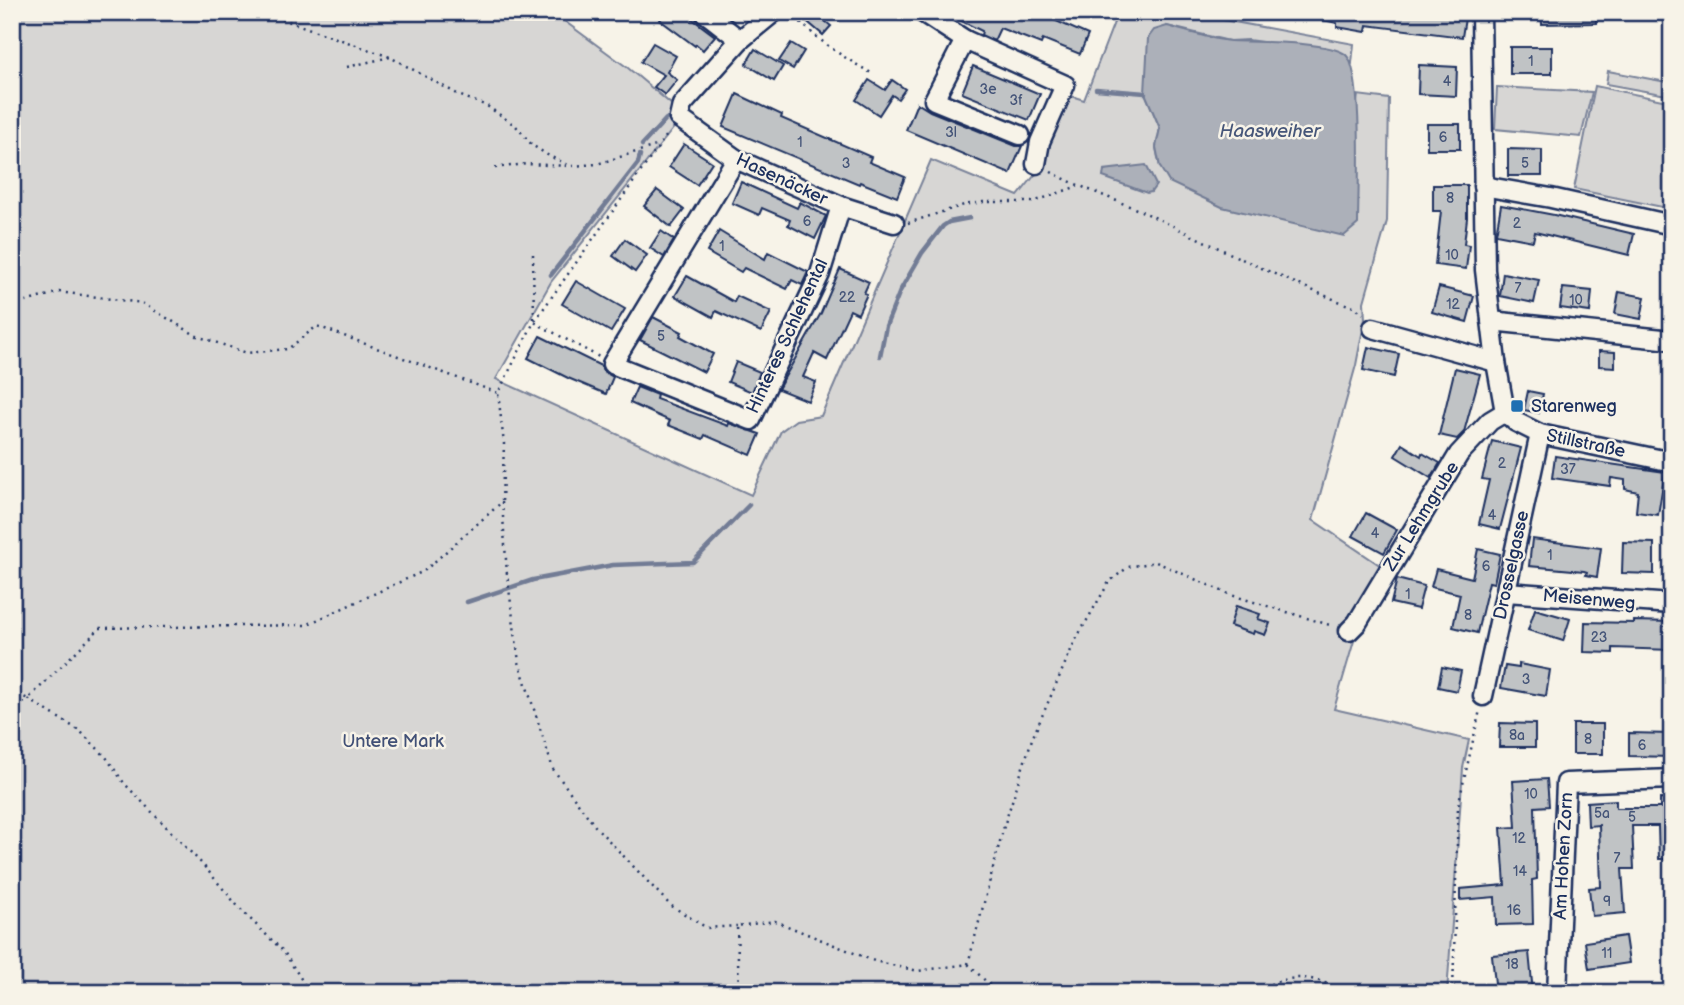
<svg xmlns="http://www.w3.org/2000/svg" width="1684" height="1005" font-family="'Balsamiq Sans',sans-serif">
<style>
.green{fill:#d7d6d4;stroke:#798299;stroke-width:2}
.water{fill:#acb0b9;stroke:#727c95;stroke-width:2}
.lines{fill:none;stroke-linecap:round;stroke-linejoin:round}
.stream{stroke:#727c95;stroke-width:4.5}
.building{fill:#c0c3c5;stroke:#1b2f5e;stroke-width:2}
.street-casing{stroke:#1b2f5e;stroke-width:23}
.path{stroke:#1b2f5e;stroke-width:2.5;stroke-dasharray:2 5;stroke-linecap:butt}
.street{stroke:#f7f3e8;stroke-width:18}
.poi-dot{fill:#1f6fb2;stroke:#f7f3e8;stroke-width:2.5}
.labels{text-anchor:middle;stroke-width:5;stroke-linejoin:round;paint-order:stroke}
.number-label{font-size:14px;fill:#445478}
.street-label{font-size:18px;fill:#1b2f5e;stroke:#f7f3e8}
.poi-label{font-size:18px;fill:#1b2f5e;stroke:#f7f3e8;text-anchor:start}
.park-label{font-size:18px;fill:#415076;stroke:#f7f3e8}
.water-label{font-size:19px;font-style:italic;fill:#465679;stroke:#f7f3e8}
</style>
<rect width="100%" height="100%" fill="#f7f3e8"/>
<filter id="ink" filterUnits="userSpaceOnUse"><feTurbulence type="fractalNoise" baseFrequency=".0143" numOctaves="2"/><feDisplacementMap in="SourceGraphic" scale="14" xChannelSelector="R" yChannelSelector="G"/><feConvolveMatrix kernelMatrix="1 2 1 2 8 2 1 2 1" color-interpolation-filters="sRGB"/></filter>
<g filter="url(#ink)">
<!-- green -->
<g class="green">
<path d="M 12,12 L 552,12 L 628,68 L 684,115 L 551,282 L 496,379 L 751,495 L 781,431 L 796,420 L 821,416 L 931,160 L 1018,196 L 1038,171 L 1068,95 L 1084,100 L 1118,12 L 1180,12 L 1354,44 L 1352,63 L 1345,54 L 1248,40 L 1229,41 L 1167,26 L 1145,93 L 1160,128 L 1156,148 L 1160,167 L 1357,102 L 1358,95 L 1389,99 L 1387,221 L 1364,302 L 1365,319 L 1356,365 L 1313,520 L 1381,566 L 1356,634 L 1334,709 L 1469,740 L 1463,768 L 1447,993 L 12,993 Z"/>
<path d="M 1608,71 L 1672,83 L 1672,96 L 1606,84 Z"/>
<path d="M 1595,86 L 1672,102 L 1672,209 L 1574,189 Z"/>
<path d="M 1497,87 L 1592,92 L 1581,137 L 1495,129 Z"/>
</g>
<!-- water -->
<g class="water">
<path d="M 1167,26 C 1187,31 1209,39 1230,41 C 1252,42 1331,41 1346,55 C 1364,71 1358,195 1358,224 L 1344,236 L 1222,207 L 1169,182 L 1160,167 L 1156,147 L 1160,128 L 1145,93 L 1148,38 L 1154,30 Z"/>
<path d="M 1146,165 L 1156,185 L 1151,192 L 1147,193 L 1103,177 L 1104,170 Z"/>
</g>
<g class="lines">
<!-- stream -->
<g class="stream">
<path d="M 1096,89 L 1145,93"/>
<path d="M 642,145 L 666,119 L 673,116"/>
<path d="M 551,275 L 638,163 L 640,155"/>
<path d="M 880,356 L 886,326 L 900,291 L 922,253 L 943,226 L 949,222 L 970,218"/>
<path d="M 467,602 L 533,580 L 613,565 L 693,562 L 749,505"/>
</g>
</g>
<!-- building -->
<g class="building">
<path d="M 666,12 L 683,12 L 715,36 L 703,50 L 696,44 L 695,46 L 660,20 Z"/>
<path d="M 796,12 L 814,12 L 831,26 L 823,35 Z"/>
<path d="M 943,12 L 1036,12 L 1088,35 L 1080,54 L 1043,39 L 1041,44 L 1000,28 L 994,41 L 981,35 L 982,31 Z"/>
<path d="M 1314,12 L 1466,12 L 1462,37 L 1367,25 L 1366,32 L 1337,27 L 1337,23 L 1314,18 Z"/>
<path d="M 1541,12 L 1596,12 L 1596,23 L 1542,24 Z"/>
<path d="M 653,43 L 676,56 L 667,72 L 677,80 L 665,95 L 654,87 L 664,75 L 641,62 Z"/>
<path d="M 791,43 L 804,51 L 793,69 L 779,61 Z"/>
<rect x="1510" y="47" width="42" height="27"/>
<path d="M 755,49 L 783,66 L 774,81 L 746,64 Z"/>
<path d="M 1419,65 L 1457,67 L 1456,96 L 1418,94 Z"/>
<path d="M 973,66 L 1040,94 L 1029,120 L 962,93 Z"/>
<path d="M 869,80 L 885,90 L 892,80 L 905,89 L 898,99 L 892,95 L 879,115 L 856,100 Z"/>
<path d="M 737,94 L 782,115 L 781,118 L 871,157 L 869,162 L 905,177 L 897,197 L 860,182 L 859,184 L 723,127 Z"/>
<path d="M 917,103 L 930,111 L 1016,146 L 1022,146 L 1010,174 L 906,130 Z"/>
<rect x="1427" y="124" width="33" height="25"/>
<path d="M 684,144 L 712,162 L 697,185 L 669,167 Z"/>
<path d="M 1508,149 L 1542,150 L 1542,176 L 1508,176 Z"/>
<path d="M 741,182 L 797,208 L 800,202 L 826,216 L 815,239 L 788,225 L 790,220 L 762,208 L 759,215 L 732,203 Z"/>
<path d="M 1433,185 L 1467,185 L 1467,218 L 1464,244 L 1469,245 L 1466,269 L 1435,265 L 1441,211 L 1433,211 Z"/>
<path d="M 657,190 L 684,210 L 671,227 L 644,206 Z"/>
<path d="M 1501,205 L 1554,215 L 1634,234 L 1629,255 L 1535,232 L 1533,241 L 1496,234 Z"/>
<path d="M 661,231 L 674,240 L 664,257 L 650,248 Z"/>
<path d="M 719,231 L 765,259 L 768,252 L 808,272 L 802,285 L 792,280 L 787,289 L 744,268 L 741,272 L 707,252 Z"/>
<path d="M 625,239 L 647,255 L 635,272 L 613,256 Z"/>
<path d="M 840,269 L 869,282 L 864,293 L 867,294 L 858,314 L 850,310 L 827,360 L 814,353 L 803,377 L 816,382 L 808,401 L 778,389 L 821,313 Z"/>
<path d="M 1503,273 L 1539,280 L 1534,303 L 1500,296 Z"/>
<path d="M 687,276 L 734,302 L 737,296 L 771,312 L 761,332 L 716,311 L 713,317 L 675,296 Z"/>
<path d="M 576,281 L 625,309 L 611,332 L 562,304 Z"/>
<path d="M 1439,287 L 1474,296 L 1467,322 L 1432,312 Z"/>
<path d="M 1563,288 L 1592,291 L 1590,312 L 1560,308 Z"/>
<path d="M 1619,292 L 1645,297 L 1641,319 L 1615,314 Z"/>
<path d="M 653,317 L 682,332 L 680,336 L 713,354 L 704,372 L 640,340 Z"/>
<path d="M 540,336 L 601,366 L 603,371 L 613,377 L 606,394 L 568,378 L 528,358 Z"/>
<path d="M 1368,347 L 1399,354 L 1394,377 L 1363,370 Z"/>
<path d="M 1599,351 L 1615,352 L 1615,367 L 1599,366 Z"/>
<path d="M 736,362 L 760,372 L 752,392 L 728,382 Z"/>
<path d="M 1455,368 L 1480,374 L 1464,432 L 1457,439 L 1439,435 Z"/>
<path d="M 637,387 L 657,395 L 656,399 L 728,426 L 729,423 L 760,434 L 751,455 L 705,435 L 703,439 L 668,425 L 670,421 L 630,403 Z"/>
<path d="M 1528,391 L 1543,394 L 1539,413 L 1524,410 Z"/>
<path d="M 1492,441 L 1521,448 L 1500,529 L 1479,524 L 1489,480 L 1482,479 Z"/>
<path d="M 1402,444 L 1421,456 L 1422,453 L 1440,463 L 1431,478 L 1395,456 Z"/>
<path d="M 1555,456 L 1665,472 L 1658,515 L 1636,512 L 1638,492 L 1625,489 L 1625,480 L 1611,478 L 1610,486 L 1552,478 Z"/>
<path d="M 1366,513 L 1397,530 L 1384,553 L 1353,536 Z"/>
<path d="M 1532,539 L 1601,548 L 1597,577 L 1586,575 L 1587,572 L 1584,571 L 1529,566 Z"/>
<path d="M 1623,542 L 1654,543 L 1654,574 L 1622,573 Z"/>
<path d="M 1478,549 L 1500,554 L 1494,583 L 1489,582 L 1477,633 L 1453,627 L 1460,594 L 1431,587 L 1436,569 L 1472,578 Z"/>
<path d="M 1397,579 L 1424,586 L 1418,609 L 1391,603 Z"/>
<path d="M 1236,606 L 1260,614 L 1258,619 L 1270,623 L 1265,635 L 1254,631 L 1253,634 L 1230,626 Z"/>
<path d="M 1535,609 L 1570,619 L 1563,641 L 1528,630 Z"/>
<path d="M 1634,621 L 1672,622 L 1672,650 L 1613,648 L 1613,653 L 1584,652 L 1585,622 L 1634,623 Z"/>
<path d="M 1519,664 L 1550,670 L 1546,696 L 1501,688 L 1505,666 L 1519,668 Z"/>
<path d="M 1442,667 L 1461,671 L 1457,691 L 1438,687 Z"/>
<path d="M 1500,723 L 1535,724 L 1535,747 L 1499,747 Z"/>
<rect x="1573" y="724" width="30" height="30"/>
<path d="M 1629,733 L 1672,734 L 1672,757 L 1629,756 Z"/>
<path d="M 1547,779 L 1549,806 L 1535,807 L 1537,879 L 1532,880 L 1533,924 L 1496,925 L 1495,897 L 1460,900 L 1460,889 L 1505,885 L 1501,828 L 1516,827 L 1513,781 Z"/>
<path d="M 1660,799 L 1672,800 L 1672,859 L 1659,859 L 1658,826 L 1632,826 L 1634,869 L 1622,869 L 1625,913 L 1592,916 L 1589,888 L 1601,887 L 1599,825 L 1588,826 L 1587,802 L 1616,800 L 1616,808 L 1660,808 Z"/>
<path d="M 1625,936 L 1629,963 L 1589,969 L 1585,942 Z"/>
<path d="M 1529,952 L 1533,993 L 1496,993 L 1492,955 Z"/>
</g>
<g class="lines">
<defs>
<g id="street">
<path d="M 704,12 L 740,40"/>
<path d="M 774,12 L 740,40 L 682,105 L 679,118 L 736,159 L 841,206 L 894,223"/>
<path d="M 922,12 L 965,40"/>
<path d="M 1481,12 L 1485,270 L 1496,362 L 1505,412"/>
<path d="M 1020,135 L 934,100 L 965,40 L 1065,85 L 1040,142 L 1036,164"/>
<path d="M 736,159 L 612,364 L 751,420 L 820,274 L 841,206"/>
<path d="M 1483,186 L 1551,198 L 1672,225"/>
<path d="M 1491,321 L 1672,340"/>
<path d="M 1373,328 L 1496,362"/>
<path d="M 1505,412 L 1516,422 L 1540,434 L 1672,462"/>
<path d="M 1506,592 L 1672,604"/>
<path d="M 1349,631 L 1357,623 L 1459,454 L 1490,421 L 1505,412"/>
<path d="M 1483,696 L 1540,434"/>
<path d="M 1557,993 L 1566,783 L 1672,779"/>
</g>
</defs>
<!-- street casing -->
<use href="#street" class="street-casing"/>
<!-- path -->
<g class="path">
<path d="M 262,12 L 390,57 L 461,96 L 487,106 L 516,126 L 532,145 L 549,156 L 571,166 L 597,164 L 659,145"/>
<path d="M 791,12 C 814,38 842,57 873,74"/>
<path d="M 1060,12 L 1064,14"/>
<path d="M 347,67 L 390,57"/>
<path d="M 495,168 L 526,164 L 568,166"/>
<path d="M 1051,172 C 1083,189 1117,200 1150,215 C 1218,248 1286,281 1356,308 L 1363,314"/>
<path d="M 908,223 L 964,205 L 983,202 L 1033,202 L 1078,186"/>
<path d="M 533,254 L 534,322 L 669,132"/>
<path d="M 12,306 L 59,292 L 142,303 L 197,336 L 247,353 L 288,349 L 317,326 L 498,393"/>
<path d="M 502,502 L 507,574 L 519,662 L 553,769 L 595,826 L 670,905 L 707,928 L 737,926"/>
<path d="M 12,691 L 28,699 L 100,628 L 306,625 L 424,571 L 502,502 L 504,444 L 498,393 L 534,322 L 599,357"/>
<path d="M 12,712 L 28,699 L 80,731 L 106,757 L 124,783 L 203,865 L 241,910 L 284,952 L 310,993"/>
<path d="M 968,964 L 1004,826 L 1032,739 L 1075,641 L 1109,582 L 1128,567 L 1156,562 L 1231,595 L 1333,626"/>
<path d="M 739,993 L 737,926 L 775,921 L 874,961 L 918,971 L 968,964 L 998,993"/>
<path d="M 1251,993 C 1287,975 1308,971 1345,993"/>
<path d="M 1453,993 L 1458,806 L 1480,710"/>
</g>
<!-- street -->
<use href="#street" class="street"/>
</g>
</g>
<!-- markers -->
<rect class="poi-dot" x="1510" y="399" width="14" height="14" rx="3.5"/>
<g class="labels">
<!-- number labels -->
<g class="number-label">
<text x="1531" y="66">1</text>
<text x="1447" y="86">4</text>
<text x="988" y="94">3e</text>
<text x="1016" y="105">3f</text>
<text x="951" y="137">3l</text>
<text x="1443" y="142">6</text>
<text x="800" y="147">1</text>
<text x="846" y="168">3</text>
<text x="1525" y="168">5</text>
<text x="1450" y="203">8</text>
<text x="807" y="226">6</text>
<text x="1517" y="228">2</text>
<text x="722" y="251">1</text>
<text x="1452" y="260">10</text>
<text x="1518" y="293">7</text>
<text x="847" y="302">22</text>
<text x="1576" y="305">10</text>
<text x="1453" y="309">12</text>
<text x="661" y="341">5</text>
<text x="1502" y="468">2</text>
<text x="1568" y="474">37</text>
<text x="1492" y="520">4</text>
<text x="1375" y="538">4</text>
<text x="1550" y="560">1</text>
<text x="1486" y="571">6</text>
<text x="1408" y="599">1</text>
<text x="1468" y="620">8</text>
<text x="1599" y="642">23</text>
<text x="1526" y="684">3</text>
<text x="1517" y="740">8a</text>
<text x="1588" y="744">8</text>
<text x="1642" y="750">6</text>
<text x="1531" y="799">10</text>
<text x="1602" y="818">5a</text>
<text x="1632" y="822">5</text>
<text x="1519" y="843">12</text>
<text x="1617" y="863">7</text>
<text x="1520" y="876">14</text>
<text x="1607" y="906">9</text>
<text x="1514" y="915">16</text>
<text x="1607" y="958">11</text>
<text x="1512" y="969">18</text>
</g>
<!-- street labels -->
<g class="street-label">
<text transform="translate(782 179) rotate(25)" y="6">Hasenäcker</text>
<text transform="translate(787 336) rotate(-65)" y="6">Hinteres Schlehental</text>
<text transform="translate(1586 443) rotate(12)" y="6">Stillstraße</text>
<text transform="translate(1421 516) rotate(-58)" y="6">Zur Lehmgrube</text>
<text transform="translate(1511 565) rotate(-78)" y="6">Drosselgasse</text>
<text transform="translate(1589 599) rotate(5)" y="6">Meisenweg</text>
<text transform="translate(1563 856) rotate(-87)" y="6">Am Hohen Zorn</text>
</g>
<!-- poi labels -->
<g class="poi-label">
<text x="1531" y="412">Starenweg</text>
</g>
<!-- park labels -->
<g class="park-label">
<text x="393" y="747">Untere Mark</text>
</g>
<!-- water labels -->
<g class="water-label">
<text x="1270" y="137">Haasweiher</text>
</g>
</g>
<!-- margin -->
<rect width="1684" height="1005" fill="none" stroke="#f7f3e8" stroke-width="42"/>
<rect x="21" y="21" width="1642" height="963" fill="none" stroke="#1b2f5e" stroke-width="2.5" filter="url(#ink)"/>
</svg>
